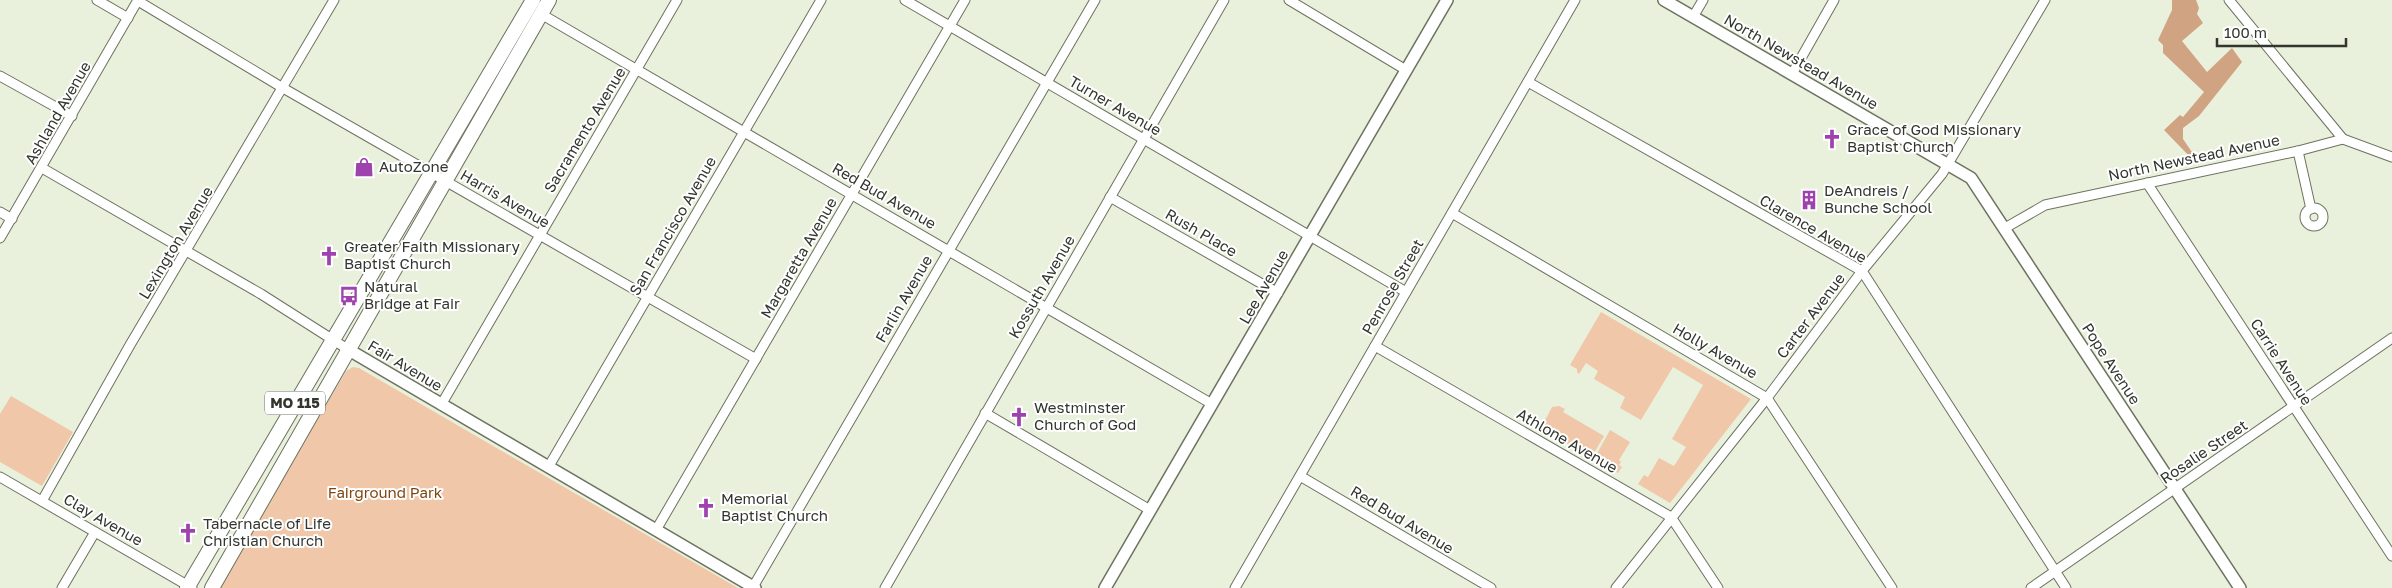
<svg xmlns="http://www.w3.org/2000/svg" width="2392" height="588" font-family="'Golos Text',sans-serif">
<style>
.green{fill:#f0c7a8}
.forest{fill:#d0a483}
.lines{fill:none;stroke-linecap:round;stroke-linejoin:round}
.minor-casing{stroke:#6c7360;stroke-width:11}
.tertiary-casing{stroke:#6c7360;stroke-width:14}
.primary-casing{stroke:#6c7360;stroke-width:16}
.minor{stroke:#fff;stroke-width:9}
.tertiary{stroke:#fff;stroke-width:11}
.primary{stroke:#fff;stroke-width:14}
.labels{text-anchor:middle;stroke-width:4;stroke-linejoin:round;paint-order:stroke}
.shield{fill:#fff;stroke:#70726d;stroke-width:1}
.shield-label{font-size:14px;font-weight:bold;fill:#33362e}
.street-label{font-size:15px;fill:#33362e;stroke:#fff}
.poi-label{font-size:15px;fill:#33362e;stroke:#fff;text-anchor:start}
.park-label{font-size:15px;fill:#7e4611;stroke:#fff}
</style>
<rect width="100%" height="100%" fill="#e9f1dc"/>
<!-- green -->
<g class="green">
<path d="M 1601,312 L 1751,399 L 1670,503 L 1638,484 L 1644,475 L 1648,477 L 1659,458 L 1674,466 L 1686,447 L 1672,439 L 1703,385 L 1673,367 L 1641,420 L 1620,408 L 1625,397 L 1594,379 L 1598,371 L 1586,363 L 1579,374 L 1577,372 L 1577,369 L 1570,365 Z"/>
<path d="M 353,367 L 359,368 L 738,588 L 219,588 L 346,371 Z"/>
<path d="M 11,396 L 73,432 L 42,486 L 0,462 L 0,414 Z"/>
<path d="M 1559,406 L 1565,409 L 1563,412 L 1604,436 L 1591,458 L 1541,428 L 1552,407 Z"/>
<path d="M 1610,430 L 1630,442 L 1619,460 L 1621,462 L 1619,465 L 1622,467 L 1618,473 L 1594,459 Z"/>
</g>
<!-- forest -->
<path class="forest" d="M 2172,0 L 2196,0 L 2199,8 L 2197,14 L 2203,23 L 2182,41 L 2207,72 L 2232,48 L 2242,62 L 2199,116 L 2183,128 L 2183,139 L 2196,158 L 2193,160 L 2164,130 L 2180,115 L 2183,117 L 2204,92 L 2163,53 L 2163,45 L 2158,40 L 2172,10 Z"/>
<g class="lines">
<defs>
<g id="minor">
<path d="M 97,0 L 128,18"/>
<path d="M 905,0 L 1406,292"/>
<path d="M 1289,0 L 1406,70"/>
<path d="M 2229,0 L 2343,139"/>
<path d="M 138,1 L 283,88 L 756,359"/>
<path d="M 541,14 L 1212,404"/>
<path d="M 1693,17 L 1703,0"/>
<path d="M 1792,74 L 1834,0"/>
<path d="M 0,76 L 72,116"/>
<path d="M 1528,82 L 1862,271 L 2066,588"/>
<path d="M 2298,151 L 2311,209"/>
<path d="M 42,168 L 261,294 L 349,350"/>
<path d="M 2147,183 L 2392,556"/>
<path d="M 1110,197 L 1278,293"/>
<circle cx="2314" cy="217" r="9"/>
<path d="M 0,212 L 12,219"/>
<path d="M 1452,213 L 1767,398 L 1892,588"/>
<path d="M 2005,228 L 2045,205 L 2298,151 L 2343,139 L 2392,157"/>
<path d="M 0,238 L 138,0"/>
<path d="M 1375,346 L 1671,517 L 1718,588"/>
<path d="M 441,405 L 677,0"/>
<path d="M 985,413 L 1150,510"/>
<path d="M 549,466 L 821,0"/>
<path d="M 1300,476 L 1491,588"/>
<path d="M 0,477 L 192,588"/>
<path d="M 42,501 L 130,345 L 334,0"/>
<path d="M 656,530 L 965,0"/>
<path d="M 753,587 L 1095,0"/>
<path d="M 62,588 L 95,532"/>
<path d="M 885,588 L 1224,0"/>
<path d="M 1235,588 L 1575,0"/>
<path d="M 1616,588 L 1767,398 L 1862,271 L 1942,174 L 2045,0"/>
<path d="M 2031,588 L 2392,338"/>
</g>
<g id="tertiary">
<path d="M 1664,0 L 1971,178 L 2240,588"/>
<path d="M 349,350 L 755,588"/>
<path d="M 1105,588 L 1447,0"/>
</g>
<g id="primary">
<path d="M 187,588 L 533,0"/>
<path d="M 212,588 L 549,0"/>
</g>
</defs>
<!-- minor casing -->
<use href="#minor" class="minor-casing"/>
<!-- tertiary casing -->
<use href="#tertiary" class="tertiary-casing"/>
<!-- primary casing -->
<use href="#primary" class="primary-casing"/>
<!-- minor -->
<use href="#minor" class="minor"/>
<!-- tertiary -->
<use href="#tertiary" class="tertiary"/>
<!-- primary -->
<use href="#primary" class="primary"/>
</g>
<!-- icons -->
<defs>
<symbol id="church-bare" viewBox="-9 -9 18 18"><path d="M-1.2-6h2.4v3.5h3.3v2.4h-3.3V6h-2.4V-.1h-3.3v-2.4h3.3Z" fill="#9e43ae" stroke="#fff" stroke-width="2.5" paint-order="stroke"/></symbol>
<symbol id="shop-bare" viewBox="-9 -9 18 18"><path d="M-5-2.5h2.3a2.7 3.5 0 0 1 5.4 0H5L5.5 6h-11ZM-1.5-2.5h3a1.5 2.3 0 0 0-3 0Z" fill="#9e43ae" stroke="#fff" stroke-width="2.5" paint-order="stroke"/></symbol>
<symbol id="building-bare" viewBox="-9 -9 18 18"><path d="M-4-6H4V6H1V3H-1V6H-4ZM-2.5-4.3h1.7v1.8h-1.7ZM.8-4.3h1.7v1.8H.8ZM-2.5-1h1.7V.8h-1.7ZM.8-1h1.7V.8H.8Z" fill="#9e43ae" stroke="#fff" stroke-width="2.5" paint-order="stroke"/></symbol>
<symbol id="bus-bare" viewBox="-9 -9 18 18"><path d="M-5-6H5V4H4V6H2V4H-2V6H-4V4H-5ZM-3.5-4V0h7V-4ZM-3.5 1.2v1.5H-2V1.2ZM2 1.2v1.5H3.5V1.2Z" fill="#9e43ae" stroke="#fff" stroke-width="2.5" paint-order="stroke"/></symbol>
</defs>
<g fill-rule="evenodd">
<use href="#church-bare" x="1818" y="125" width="28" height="28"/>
<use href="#shop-bare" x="350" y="153" width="28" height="28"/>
<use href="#building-bare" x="1795" y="186" width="28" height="28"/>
<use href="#church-bare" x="315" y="242" width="28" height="28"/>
<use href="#bus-bare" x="335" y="282" width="28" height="28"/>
<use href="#church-bare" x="1005" y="403" width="28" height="28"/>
<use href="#church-bare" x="692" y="494" width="28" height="28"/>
<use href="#church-bare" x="174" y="519" width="28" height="28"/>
</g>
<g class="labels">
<!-- shield labels -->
<rect class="shield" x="265" y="391.5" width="60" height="23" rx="4"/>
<g class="shield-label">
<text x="295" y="408">MO 115</text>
</g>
<!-- street labels -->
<g class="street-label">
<text transform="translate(1801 62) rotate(30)" y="5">North Newstead Avenue</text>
<text transform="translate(1115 106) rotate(30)" y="5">Turner Avenue</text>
<text transform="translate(58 113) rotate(-60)" y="5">Ashland Avenue</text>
<text transform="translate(585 130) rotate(-59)" y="5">Sacramento Avenue</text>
<text transform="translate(2194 158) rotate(-12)" y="5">North Newstead Avenue</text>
<text transform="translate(884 196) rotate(30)" y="5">Red Bud Avenue</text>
<text transform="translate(505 199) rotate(30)" y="5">Harris Avenue</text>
<text transform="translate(673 226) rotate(-60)" y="5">San Francisco Avenue</text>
<text transform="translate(1813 229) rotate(30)" y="5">Clarence Avenue</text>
<text transform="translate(1201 233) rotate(30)" y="5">Rush Place</text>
<text transform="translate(176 243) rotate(-59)" y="5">Lexington Avenue</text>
<text transform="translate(799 258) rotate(-60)" y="5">Margaretta Avenue</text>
<text transform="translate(1042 287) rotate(-60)" y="5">Kossuth Avenue</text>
<text transform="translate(1264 287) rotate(-60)" y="5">Lee Avenue</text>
<text transform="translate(1393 287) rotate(-60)" y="5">Penrose Street</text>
<text transform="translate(904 299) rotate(-60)" y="5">Farlin Avenue</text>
<text transform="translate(1811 316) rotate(-53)" y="5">Carter Avenue</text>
<text transform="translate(1715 351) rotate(30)" y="5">Holly Avenue</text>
<text transform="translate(2281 362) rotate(57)" y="5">Carrie Avenue</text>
<text transform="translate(2111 364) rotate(57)" y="5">Pope Avenue</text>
<text transform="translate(405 366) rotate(31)" y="5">Fair Avenue</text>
<text transform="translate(1567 441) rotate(30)" y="5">Athlone Avenue</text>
<text transform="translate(2204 452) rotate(-34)" y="5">Rosalie Street</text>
<text transform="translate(103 520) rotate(30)" y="5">Clay Avenue</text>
<text transform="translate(1402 520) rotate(31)" y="5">Red Bud Avenue</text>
</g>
<!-- poi labels -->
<g class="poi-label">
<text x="1847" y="135">Grace of God Missionary<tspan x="1847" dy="17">Baptist Church</tspan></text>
<text x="379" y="172">AutoZone</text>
<text x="1824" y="196">DeAndreis /<tspan x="1824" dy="17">Bunche School</tspan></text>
<text x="344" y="252">Greater Faith Missionary<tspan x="344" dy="17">Baptist Church</tspan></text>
<text x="364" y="292">Natural<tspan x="364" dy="17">Bridge at Fair</tspan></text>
<text x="1034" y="413">Westminster<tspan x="1034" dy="17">Church of God</tspan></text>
<text x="721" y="504">Memorial<tspan x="721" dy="17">Baptist Church</tspan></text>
<text x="203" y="529">Tabernacle of Life<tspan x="203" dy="17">Christian Church</tspan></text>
</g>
<!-- park labels -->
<g class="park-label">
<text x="385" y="498">Fairground Park</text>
</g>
</g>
<!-- scale -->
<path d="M2217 38v8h129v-8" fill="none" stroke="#33362e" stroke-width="2.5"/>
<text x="2224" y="38" font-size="15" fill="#33362e" stroke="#ffffff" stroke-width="4" paint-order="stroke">100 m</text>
</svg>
